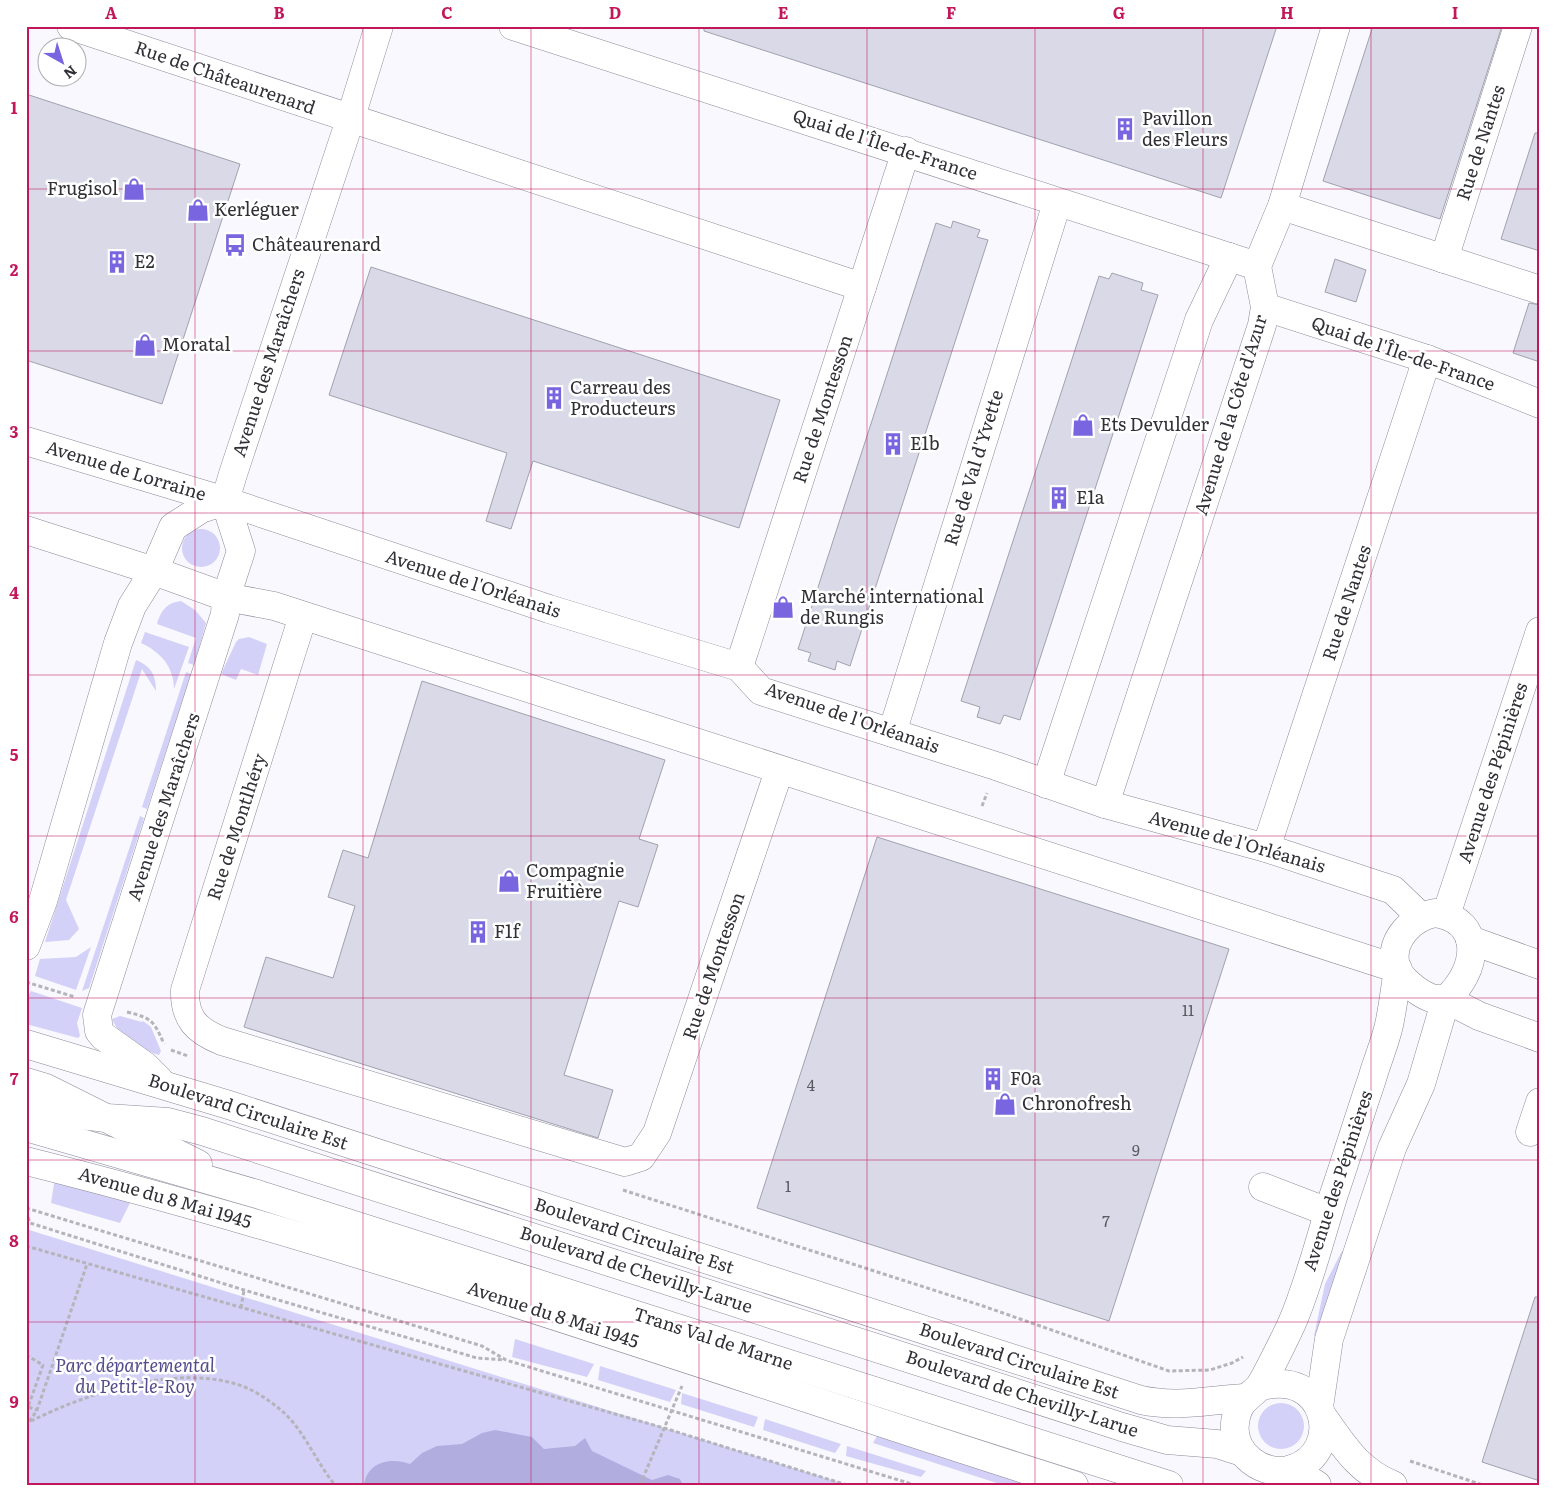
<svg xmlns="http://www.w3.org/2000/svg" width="1566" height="1511" font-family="Literata,serif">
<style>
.green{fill:#d3d1f8}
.forest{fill:#b1aedf}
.building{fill:#d9d9e8;stroke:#a1a1af}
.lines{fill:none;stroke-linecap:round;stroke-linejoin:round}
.minor-casing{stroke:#8c8b99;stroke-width:29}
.major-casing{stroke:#8c8b99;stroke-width:29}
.path{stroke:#b4b4ba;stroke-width:3;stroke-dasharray:4 2.5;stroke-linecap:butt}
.minor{stroke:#fff;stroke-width:28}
.major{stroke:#fff;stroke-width:28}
.grid{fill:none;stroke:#c2185b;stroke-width:1;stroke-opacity:0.55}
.labels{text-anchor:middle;stroke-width:5;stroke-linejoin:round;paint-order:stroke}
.number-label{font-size:15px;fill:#5b5a62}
.street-label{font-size:18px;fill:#313036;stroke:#fff}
.poi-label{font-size:18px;fill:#313036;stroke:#fff;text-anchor:start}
.park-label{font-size:18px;font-style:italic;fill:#544c8b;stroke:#fff}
.neatline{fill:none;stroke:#c2185b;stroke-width:2}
.grid-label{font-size:16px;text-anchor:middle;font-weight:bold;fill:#c2185b}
</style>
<rect width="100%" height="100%" fill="#f8f8fe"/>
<!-- green -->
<g class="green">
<circle cx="201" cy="548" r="19"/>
<path d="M 181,601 L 195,610 L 206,623 L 194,665 L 188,663 L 196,638 L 157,624 C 161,611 166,603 181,601 Z"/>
<path d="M 145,632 L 189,647 L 174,689 C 174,666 160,652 141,643 Z"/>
<path d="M 249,637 L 267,644 L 258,675 L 241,669 L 236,680 L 221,674 L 236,642 L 239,639 Z"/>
<path d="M 136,660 C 151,666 156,675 156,691 L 142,669 L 66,900 L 79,929 L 69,940 L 45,942 Z"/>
<path d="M 186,672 L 191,674 L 147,809 L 142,807 Z"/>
<path d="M 140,816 L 144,818 L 89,988 L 82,991 Z"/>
<path d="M 91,947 L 76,990 L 35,976 L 40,959 L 76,957 Z"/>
<path d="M 31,991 L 82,1008 L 77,1023 L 80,1036 L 78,1038 L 26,1024 L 26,999 Z"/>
<path d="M 120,1016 L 142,1022 L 143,1021 L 151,1027 L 161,1051 L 159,1055 C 139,1049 120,1038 112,1019 Z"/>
<path d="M 55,1178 L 132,1199 L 120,1223 L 51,1203 Z"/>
<path d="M 26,1229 L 848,1485 L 26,1485 Z"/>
<path d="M 1342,1251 L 1346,1253 L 1317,1336 L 1314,1336 L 1325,1284 Z"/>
<path d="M 515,1339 L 594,1364 L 587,1377 L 512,1357 Z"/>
<path d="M 600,1366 L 676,1390 L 670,1402 L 598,1380 Z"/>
<path d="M 682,1393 L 758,1417 L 754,1427 L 681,1404 Z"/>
<circle cx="1281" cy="1426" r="23"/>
<path d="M 765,1419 L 841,1444 L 835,1453 L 763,1430 Z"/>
<path d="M 877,1436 L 1036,1485 L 1003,1485 L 873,1443 Z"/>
<path d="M 847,1446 L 926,1471 L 921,1477 L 846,1456 Z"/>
</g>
<!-- forest -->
<path class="forest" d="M 495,1430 L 532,1437 L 544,1449 L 575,1446 L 585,1438 L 592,1451 L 652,1480 L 668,1475 L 680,1479 L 683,1485 L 364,1485 C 367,1461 392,1457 410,1464 L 422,1453 L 437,1446 L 462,1444 L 482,1433 Z"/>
<!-- building -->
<g class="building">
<path d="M 704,26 L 1277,26 L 1221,198 L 704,31 Z"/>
<path d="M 1373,26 L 1502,26 L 1440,219 L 1323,181 Z"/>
<path d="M 26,94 L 240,164 L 162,404 L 26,360 Z"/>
<path d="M 1535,133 L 1540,133 L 1540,251 L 1501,239 Z"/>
<path d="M 953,221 L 980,230 L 977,237 L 988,240 L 850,666 L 837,661 L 835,670 L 808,661 L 811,653 L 798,649 L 936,223 L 951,228 Z"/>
<path d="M 1335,259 L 1366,270 L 1356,302 L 1325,292 Z"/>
<path d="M 371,267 L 780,400 L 739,528 L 533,461 L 511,529 L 486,521 L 507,453 L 329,395 Z"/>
<path d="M 1112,273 L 1143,283 L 1141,290 L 1158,295 L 1020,720 L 1004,715 L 1000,724 L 977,717 L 980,707 L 961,701 L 1099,276 L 1109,279 Z"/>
<path d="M 1529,303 L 1540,305 L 1540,362 L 1513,353 Z"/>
<path d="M 422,681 L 665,760 L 639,839 L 658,845 L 638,907 L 619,901 L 564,1075 L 613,1090 L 598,1138 L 244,1027 L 266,957 L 333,978 L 355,906 L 328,897 L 343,850 L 368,858 Z"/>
<path d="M 877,837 L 1229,949 L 1109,1321 L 757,1208 Z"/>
<path d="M 1535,1297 L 1540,1297 L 1540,1481 L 1482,1462 Z"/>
</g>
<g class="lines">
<defs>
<g id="minor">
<path d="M 71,26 L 862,287"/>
<path d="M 513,26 L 1257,266"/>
<path d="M 1282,206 L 1540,290"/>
<path d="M 1444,259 L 1518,26"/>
<path d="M 1265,307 L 1427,359 L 1540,404"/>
<path d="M 26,441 L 225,501 L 549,609 L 739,667 L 761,691 L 996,766 L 1105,804 L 1266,848 L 1393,890 L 1421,917"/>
<path d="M 26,530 L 154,571 L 226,597 L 274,606 L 1398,969 C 1395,988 1393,1007 1389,1025 C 1385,1043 1377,1061 1372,1079 C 1359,1117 1347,1156 1334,1194 C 1321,1235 1309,1284 1292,1323 C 1287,1334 1265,1379 1259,1387 C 1246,1400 1238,1401 1235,1423 C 1231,1454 1264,1478 1292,1469 C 1346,1452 1327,1366 1259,1387"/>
<path d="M 303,616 L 185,990 C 184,1019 197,1031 222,1041 L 625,1162 L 641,1157 L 657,1133 L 779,771"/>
<path d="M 739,667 L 906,151"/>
<path d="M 892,733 L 1057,203"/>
<path d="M 1046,784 L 1199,320 L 1229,257"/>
<path d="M 1105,804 L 1262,325 L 1265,307 L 1257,266 L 1282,206 L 1336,26"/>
<path d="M 1266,848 L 1427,359"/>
<path d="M 1435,913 C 1486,921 1477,972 1446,999 C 1441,999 1435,999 1431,998 C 1418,993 1397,977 1395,963 C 1391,938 1413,917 1435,913 Z"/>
<path d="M 1446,915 L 1540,631"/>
<path d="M 1470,940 L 1540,965"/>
<path d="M 26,946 L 43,901 L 118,643 L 132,606 L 154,571 L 173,527 L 201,509 L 225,501"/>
<path d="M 26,1044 L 229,1105 L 1141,1400 C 1177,1408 1208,1400 1244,1398"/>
<path d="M 159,1080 L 145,1066 L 103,1036 L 99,1031 L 97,1015 L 225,614 L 226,597 L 241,551 L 225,501 L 233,474 L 350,120 L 379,26"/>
<path d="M 26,1082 L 46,1088 L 198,1164"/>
<path d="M 26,1109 L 107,1118 L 168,1122 L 202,1131 L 1122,1427 L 1167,1440 L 1217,1444 L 1242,1452"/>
<path d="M 26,1127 L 257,1194 L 1169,1485"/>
<path d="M 1530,1132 L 1540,1102"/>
<path d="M 1263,1187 L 1328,1212"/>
<path d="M 1319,1407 L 1329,1339 L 1392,1148 L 1421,1084 L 1446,999 L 1479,1016 L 1540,1038"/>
<path d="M 1323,1417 C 1344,1446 1358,1471 1393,1485"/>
<path d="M 1292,1469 L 1317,1485"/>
</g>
<path id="major" d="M 26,1161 C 381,1250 726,1375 1074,1485"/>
</defs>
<!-- minor casing -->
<use href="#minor" class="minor-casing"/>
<!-- major casing -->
<use href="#major" class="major-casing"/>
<!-- path -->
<g class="path">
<path d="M 982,806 L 987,793"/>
<path d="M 26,982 L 75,997"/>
<path d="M 127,1012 C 152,1018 154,1021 164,1044"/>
<path d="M 171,1050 L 188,1056"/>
<path d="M 623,1190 L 983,1306 L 1169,1371 L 1210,1370 L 1232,1363 L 1243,1357"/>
<path d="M 26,1208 L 482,1346 L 506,1360 L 915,1485"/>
<path d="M 26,1211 L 30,1223 L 244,1290 L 477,1358 L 504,1360"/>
<path d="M 26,1246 L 664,1428 L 847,1485"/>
<path d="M 241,1308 L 244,1290"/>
<path d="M 26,1355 L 43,1365 L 28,1407 L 37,1410"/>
<path d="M 31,1421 C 88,1393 172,1365 236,1384 C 253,1389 269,1400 282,1411 C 304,1430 316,1462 335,1485"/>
<path d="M 26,1427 L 37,1410 L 87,1264"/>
<path d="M 1410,1461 L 1483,1485"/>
<path d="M 640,1485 L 682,1386"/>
</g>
<!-- minor -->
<use href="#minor" class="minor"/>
<!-- major -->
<use href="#major" class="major"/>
</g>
<!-- grid -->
<path class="grid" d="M 195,26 L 195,1485M 363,26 L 363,1485M 531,26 L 531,1485M 699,26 L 699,1485M 867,26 L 867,1485M 1035,26 L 1035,1485M 1203,26 L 1203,1485M 1371,26 L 1371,1485M 26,189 L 1540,189M 26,351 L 1540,351M 26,513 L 1540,513M 26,675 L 1540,675M 26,836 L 1540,836M 26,998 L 1540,998M 26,1160 L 1540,1160M 26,1322 L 1540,1322"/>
<!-- icons -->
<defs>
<symbol id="building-bare" viewBox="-9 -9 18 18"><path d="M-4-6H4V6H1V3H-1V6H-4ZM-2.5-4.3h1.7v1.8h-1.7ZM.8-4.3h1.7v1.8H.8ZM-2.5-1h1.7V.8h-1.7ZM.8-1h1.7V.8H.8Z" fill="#7a65e0" stroke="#fff" stroke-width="2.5" paint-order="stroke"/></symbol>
<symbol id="shop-bare" viewBox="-9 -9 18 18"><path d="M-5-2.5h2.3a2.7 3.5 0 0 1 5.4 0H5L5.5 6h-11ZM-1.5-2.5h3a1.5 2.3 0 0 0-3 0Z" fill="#7a65e0" stroke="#fff" stroke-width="2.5" paint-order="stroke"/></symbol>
<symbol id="bus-bare" viewBox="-9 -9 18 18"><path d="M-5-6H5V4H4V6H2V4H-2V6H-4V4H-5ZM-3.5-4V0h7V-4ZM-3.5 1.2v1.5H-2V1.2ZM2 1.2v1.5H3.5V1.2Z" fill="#7a65e0" stroke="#fff" stroke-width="2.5" paint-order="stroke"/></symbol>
</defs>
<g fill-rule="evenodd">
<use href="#building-bare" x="1109" y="113" width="32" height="32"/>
<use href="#shop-bare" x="118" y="173" width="32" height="32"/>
<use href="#shop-bare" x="182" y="194" width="32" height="32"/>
<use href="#bus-bare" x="219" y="229" width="32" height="32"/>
<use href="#building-bare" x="101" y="246" width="32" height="32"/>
<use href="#shop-bare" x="129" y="329" width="32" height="32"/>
<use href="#building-bare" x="538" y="382" width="32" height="32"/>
<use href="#shop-bare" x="1067" y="409" width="32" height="32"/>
<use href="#building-bare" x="877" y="428" width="32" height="32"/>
<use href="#building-bare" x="1043" y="482" width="32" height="32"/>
<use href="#shop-bare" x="767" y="591" width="32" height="32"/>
<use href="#shop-bare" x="493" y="865" width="32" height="32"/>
<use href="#building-bare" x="462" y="916" width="32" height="32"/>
<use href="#building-bare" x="977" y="1063" width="32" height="32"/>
<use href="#shop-bare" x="989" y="1088" width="32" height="32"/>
</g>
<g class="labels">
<!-- number labels -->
<g class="number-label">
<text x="1188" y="1016">11</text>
<text x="811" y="1091">4</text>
<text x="1136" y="1156">9</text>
<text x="788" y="1192">1</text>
<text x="1106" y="1227">7</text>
</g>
<!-- street labels -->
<g class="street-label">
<text transform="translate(225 78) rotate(19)" y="6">Rue de Châteaurenard</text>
<text transform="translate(1481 143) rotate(-72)" y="6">Rue de Nantes</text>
<text transform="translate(885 145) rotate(18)" y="6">Quai de l'Île-de-France</text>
<text transform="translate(1403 354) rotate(19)" y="6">Quai de l'Île-de-France</text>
<text transform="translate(269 363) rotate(-72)" y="6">Avenue des Maraîchers</text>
<text transform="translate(823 409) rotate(-72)" y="6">Rue de Montesson</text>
<text transform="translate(1231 415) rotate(-73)" y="6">Avenue de la Côte d'Azur</text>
<text transform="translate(974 468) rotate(-73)" y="6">Rue de Val d'Yvette</text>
<text transform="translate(126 471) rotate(17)" y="6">Avenue de Lorraine</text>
<text transform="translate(473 584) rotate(18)" y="6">Avenue de l'Orléanais</text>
<text transform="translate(1347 603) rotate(-72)" y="6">Rue de Nantes</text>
<text transform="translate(852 718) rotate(19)" y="6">Avenue de l'Orléanais</text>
<text transform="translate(1493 773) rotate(-72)" y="6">Avenue des Pépinières</text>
<text transform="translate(164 807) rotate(-72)" y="6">Avenue des Maraîchers</text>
<text transform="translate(237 827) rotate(-72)" y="6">Rue de Montlhéry</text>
<text transform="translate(1237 842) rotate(16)" y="6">Avenue de l'Orléanais</text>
<text transform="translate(714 966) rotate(-71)" y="6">Rue de Montesson</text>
<text transform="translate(248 1112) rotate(18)" y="6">Boulevard Circulaire Est</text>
<text transform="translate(1338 1181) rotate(-72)" y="6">Avenue des Pépinières</text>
<text transform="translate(165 1198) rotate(16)" y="6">Avenue du 8 Mai 1945</text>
<text transform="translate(634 1236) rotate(18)" y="6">Boulevard Circulaire Est</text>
<text transform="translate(636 1270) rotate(18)" y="6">Boulevard de Chevilly-Larue</text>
<text transform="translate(553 1315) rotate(18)" y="6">Avenue du 8 Mai 1945</text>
<text transform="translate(713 1339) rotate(18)" y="6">Trans Val de Marne</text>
<text transform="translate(1019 1361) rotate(18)" y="6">Boulevard Circulaire Est</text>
<text transform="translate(1022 1394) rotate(18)" y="6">Boulevard de Chevilly-Larue</text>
</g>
<!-- poi labels -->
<g class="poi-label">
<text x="1142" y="125">Pavillon<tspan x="1142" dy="21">des Fleurs</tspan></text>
<text x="118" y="195" text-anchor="end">Frugisol</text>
<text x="214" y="216">Kerléguer</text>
<text x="252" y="251">Châteaurenard</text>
<text x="134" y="268">E2</text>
<text x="162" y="351">Moratal</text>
<text x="570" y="394">Carreau des<tspan x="570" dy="21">Producteurs</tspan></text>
<text x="1100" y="431">Ets Devulder</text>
<text x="910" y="450">E1b</text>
<text x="1076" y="504">E1a</text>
<text x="800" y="603">Marché international<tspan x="800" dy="21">de Rungis</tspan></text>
<text x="526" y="877">Compagnie<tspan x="526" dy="21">Fruitière</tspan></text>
<text x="494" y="938">F1f</text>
<text x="1010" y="1085">F0a</text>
<text x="1022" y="1110">Chronofresh</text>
</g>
<!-- park labels -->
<g class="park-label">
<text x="135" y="1372">Parc départemental<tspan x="135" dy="21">du Petit-le-Roy</tspan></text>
</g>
</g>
<!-- border -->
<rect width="1566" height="1511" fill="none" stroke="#ffffff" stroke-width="55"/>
<!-- north arrow -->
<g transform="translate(62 62) rotate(141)"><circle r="24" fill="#ffffff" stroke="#adacaf"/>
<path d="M0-4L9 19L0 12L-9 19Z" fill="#7a65e0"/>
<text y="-8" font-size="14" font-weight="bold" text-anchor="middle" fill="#313036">N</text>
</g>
<rect x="28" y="28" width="1510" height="1456" class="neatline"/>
<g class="grid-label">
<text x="111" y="19">A</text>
<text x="279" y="19">B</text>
<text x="447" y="19">C</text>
<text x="615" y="19">D</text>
<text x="783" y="19">E</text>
<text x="951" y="19">F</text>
<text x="1119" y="19">G</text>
<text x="1287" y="19">H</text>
<text x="1455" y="19">I</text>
<text x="14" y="114">1</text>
<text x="14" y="276">2</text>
<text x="14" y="438">3</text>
<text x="14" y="599">4</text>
<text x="14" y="761">5</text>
<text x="14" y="923">6</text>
<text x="14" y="1085">7</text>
<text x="14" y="1247">8</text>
<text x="14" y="1408">9</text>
</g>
</svg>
